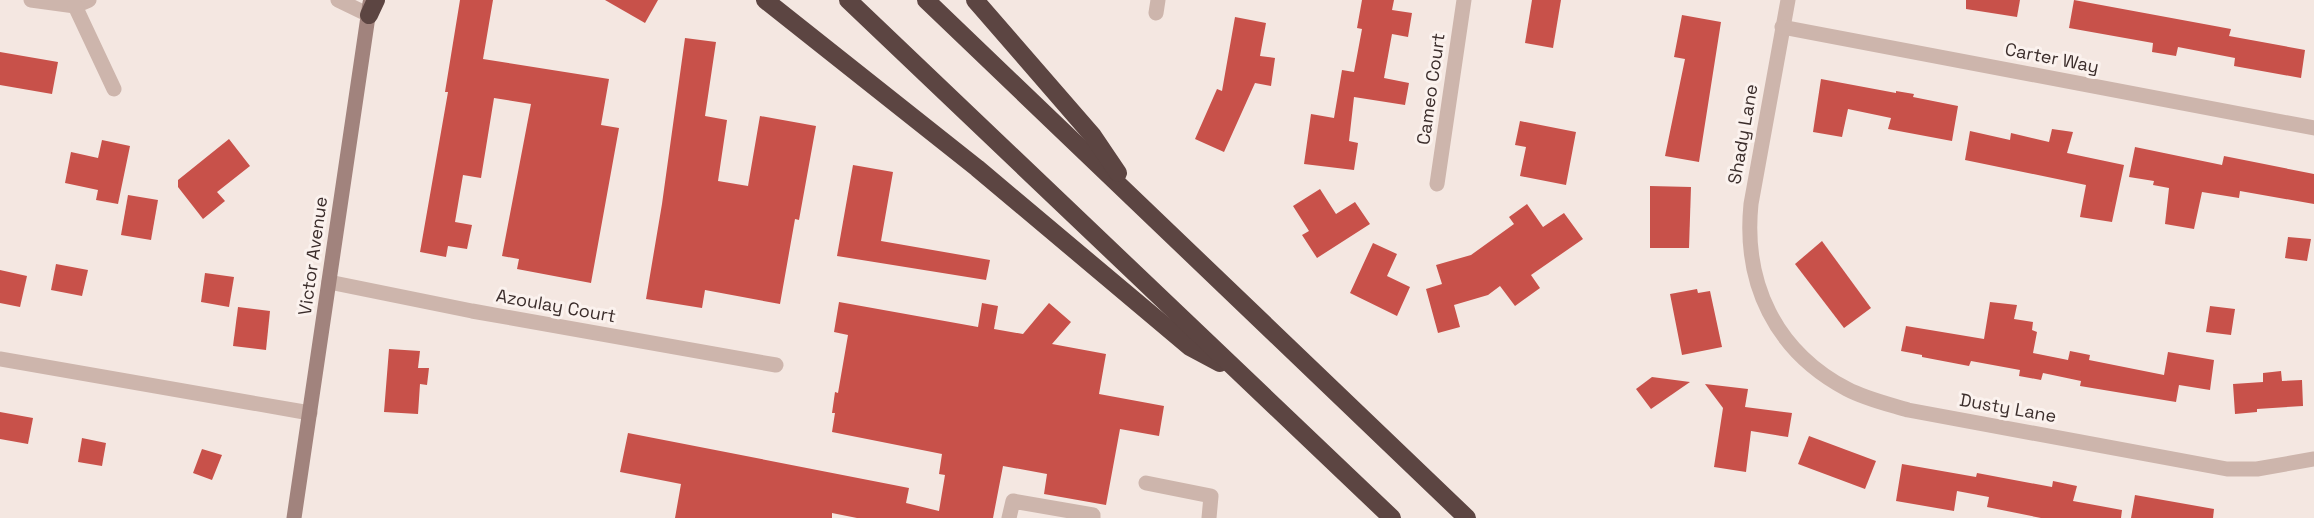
<svg xmlns="http://www.w3.org/2000/svg" width="2314" height="518" font-family="'Space Grotesk',sans-serif">
<style>
.building{fill:#c8514a}
.lines{fill:none;stroke-linecap:round;stroke-linejoin:round}
.minor{stroke:#cdb5ac;stroke-width:15}
.secondary{stroke:#a1837d;stroke-width:15}
.motorway{stroke:#5c4542;stroke-width:18}
.labels{text-anchor:middle;stroke-width:6;stroke-linejoin:round;paint-order:stroke}
.street-label{font-size:18px;fill:#3b2d2b;stroke:#fbf2ee}
</style>
<rect width="100%" height="100%" fill="#f4e7e1"/>
<!-- building -->
<g class="building">
<path d="M 460,0 L 493,0 L 483,59 L 609,79 L 601,125 L 619,128 L 591,283 L 517,269 L 519,259 L 502,256 L 531,104 L 494,98 L 481,178 L 463,175 L 455,222 L 472,225 L 467,249 L 448,246 L 446,257 L 420,252 L 448,92 L 445,92 Z"/>
<path d="M 605,0 L 658,0 L 645,23 Z"/>
<path d="M 1362,0 L 1394,0 L 1392,10 L 1412,13 L 1408,37 L 1392,34 L 1384,78 L 1409,83 L 1405,105 L 1354,97 L 1349,141 L 1358,143 L 1354,170 L 1304,164 L 1311,114 L 1334,118 L 1342,70 L 1354,72 L 1362,29 L 1357,28 Z"/>
<path d="M 1532,0 L 1561,0 L 1553,48 L 1525,43 Z"/>
<path d="M 1966,0 L 2020,0 L 2017,17 L 1966,9 Z"/>
<path d="M 2074,0 L 2231,29 L 2229,36 L 2305,50 L 2301,78 L 2234,66 L 2235,58 L 2178,47 L 2176,56 L 2152,52 L 2153,43 L 2069,28 Z"/>
<path d="M 1682,15 L 1721,22 L 1699,162 L 1665,156 L 1685,59 L 1674,57 Z"/>
<path d="M 1235,17 L 1266,23 L 1260,56 L 1275,58 L 1271,86 L 1255,83 L 1224,152 L 1195,139 L 1217,89 L 1222,91 Z"/>
<path d="M 685,38 L 716,42 L 705,116 L 727,120 L 718,181 L 748,186 L 760,116 L 816,126 L 799,220 L 795,219 L 780,304 L 705,290 L 702,308 L 646,299 L 662,204 Z"/>
<path d="M 0,52 L 58,62 L 52,94 L 0,85 Z"/>
<path d="M 1821,79 L 1896,93 L 1896,91 L 1914,94 L 1913,97 L 1958,106 L 1952,141 L 1888,129 L 1891,118 L 1848,109 L 1842,137 L 1813,132 Z"/>
<path d="M 1520,121 L 1576,132 L 1566,185 L 1520,176 L 1526,147 L 1515,145 Z"/>
<path d="M 2052,129 L 2073,132 L 2067,153 L 2124,165 L 2112,222 L 2080,217 L 2086,185 L 1965,160 L 1970,131 L 2010,140 L 2011,133 L 2049,142 Z"/>
<path d="M 229,139 L 250,166 L 217,192 L 225,201 L 203,219 L 178,187 L 178,180 Z"/>
<path d="M 102,140 L 130,146 L 118,204 L 96,200 L 98,190 L 65,183 L 71,152 L 98,158 Z"/>
<path d="M 2135,147 L 2222,165 L 2224,156 L 2314,174 L 2314,204 L 2240,191 L 2239,198 L 2202,192 L 2194,229 L 2165,224 L 2169,188 L 2153,185 L 2154,181 L 2129,177 Z"/>
<path d="M 853,165 L 893,172 L 881,241 L 990,260 L 986,280 L 837,256 Z"/>
<path d="M 1650,186 L 1691,187 L 1689,248 L 1650,248 Z"/>
<path d="M 1320,189 L 1336,214 L 1355,202 L 1370,224 L 1317,258 L 1302,235 L 1309,231 L 1293,206 Z"/>
<path d="M 128,195 L 158,200 L 151,240 L 121,235 Z"/>
<path d="M 1527,204 L 1543,227 L 1564,213 L 1583,239 L 1531,275 L 1540,288 L 1515,306 L 1500,286 L 1488,295 L 1454,305 L 1460,327 L 1438,333 L 1426,289 L 1442,284 L 1436,265 L 1471,255 L 1514,224 L 1509,217 Z"/>
<path d="M 2288,237 L 2311,239 L 2307,261 L 2285,258 Z"/>
<path d="M 1822,241 L 1871,308 L 1844,328 L 1795,264 Z"/>
<path d="M 1373,243 L 1397,254 L 1387,276 L 1410,287 L 1397,316 L 1350,293 Z"/>
<path d="M 56,264 L 88,270 L 82,296 L 51,290 Z"/>
<path d="M 0,270 L 27,276 L 20,307 L 0,303 Z"/>
<path d="M 205,273 L 234,277 L 229,307 L 201,302 Z"/>
<path d="M 1697,289 L 1698,293 L 1710,291 L 1722,347 L 1682,355 L 1670,294 Z"/>
<path d="M 839,302 L 978,327 L 982,303 L 998,306 L 994,329 L 1023,334 L 1049,303 L 1071,322 L 1052,344 L 1106,354 L 1099,394 L 1164,406 L 1159,436 L 1120,429 L 1106,505 L 1044,494 L 1047,474 L 1003,466 L 993,518 L 857,518 L 832,513 L 832,518 L 675,518 L 681,484 L 620,472 L 628,433 L 909,488 L 906,503 L 939,511 L 945,475 L 939,474 L 942,454 L 832,432 L 835,413 L 832,413 L 835,392 L 838,393 L 848,335 L 834,332 Z"/>
<path d="M 1990,302 L 2017,305 L 2014,319 L 2033,322 L 2032,330 L 2037,332 L 2033,353 L 2068,360 L 2070,351 L 2090,355 L 2089,360 L 2164,375 L 2168,352 L 2214,360 L 2210,390 L 2179,385 L 2176,402 L 2080,386 L 2081,381 L 2043,373 L 2041,380 L 2019,376 L 2020,370 L 1971,361 L 1969,366 L 1922,357 L 1922,355 L 1901,351 L 1906,326 L 1984,339 Z"/>
<path d="M 2210,306 L 2235,309 L 2231,335 L 2206,332 Z"/>
<path d="M 238,307 L 270,311 L 266,350 L 233,346 Z"/>
<path d="M 389,349 L 420,351 L 418,368 L 429,368 L 427,385 L 420,384 L 418,414 L 384,412 Z"/>
<path d="M 2281,371 L 2282,381 L 2302,380 L 2303,406 L 2257,409 L 2257,412 L 2235,414 L 2233,384 L 2263,382 L 2263,373 Z"/>
<path d="M 1652,377 L 1690,382 L 1651,409 L 1636,389 Z"/>
<path d="M 1705,384 L 1748,389 L 1745,407 L 1792,413 L 1788,437 L 1751,431 L 1746,472 L 1714,467 L 1723,408 Z"/>
<path d="M 0,412 L 33,418 L 28,444 L 0,439 Z"/>
<path d="M 1809,436 L 1876,461 L 1865,489 L 1798,464 Z"/>
<path d="M 82,438 L 106,443 L 102,466 L 78,462 Z"/>
<path d="M 202,449 L 222,455 L 212,480 L 193,473 Z"/>
<path d="M 1902,464 L 1976,477 L 1977,473 L 2052,487 L 2053,481 L 2077,486 L 2073,501 L 2122,510 L 2121,518 L 2041,518 L 1987,507 L 1989,497 L 1957,491 L 1954,511 L 1896,501 Z"/>
<path d="M 2135,495 L 2214,509 L 2213,518 L 2131,518 Z"/>
</g>
<g class="lines">
<!-- minor -->
<g class="minor">
<path d="M 31,0 L 75,6 L 89,0"/>
<path d="M 338,0 L 369,15"/>
<path d="M 1788,0 L 1751,204 C 1743,283 1775,351 1847,389 C 1866,399 1888,404 1908,410 L 2227,469 L 2257,469 L 2314,459"/>
<path d="M 75,6 L 114,89"/>
<path d="M 1156,13 L 1158,0"/>
<path d="M 1782,27 L 2314,128"/>
<path d="M 1437,184 L 1464,0"/>
<path d="M 329,282 L 472,311 L 776,365"/>
<path d="M 0,359 L 310,413"/>
<path d="M 1146,483 L 1211,496 L 1209,518"/>
<path d="M 1009,518 L 1013,501 L 1093,515 L 1093,518"/>
</g>
<!-- secondary -->
<path class="secondary" d="M 294,518 L 370,3"/>
<!-- motorway -->
<g class="motorway">
<path d="M 765,0 L 977,168 L 1190,347 L 1220,363"/>
<path d="M 848,0 L 1392,518"/>
<path d="M 926,0 L 1467,518"/>
<path d="M 975,0 L 1093,136 L 1118,173"/>
<path d="M 369,15 L 376,0"/>
</g>
</g>
<g class="labels">
<!-- street labels -->
<g class="street-label">
<text transform="translate(2052 58) rotate(11)" y="6">Carter Way</text>
<text transform="translate(1431 89) rotate(-82)" y="6">Cameo Court</text>
<text transform="translate(1743 134) rotate(-80)" y="6">Shady Lane</text>
<text transform="translate(313 256) rotate(-82)" y="6">Victor Avenue</text>
<text transform="translate(556 306) rotate(10)" y="6">Azoulay Court</text>
<text transform="translate(2008 408) rotate(10)" y="6">Dusty Lane</text>
</g>
</g>
</svg>
